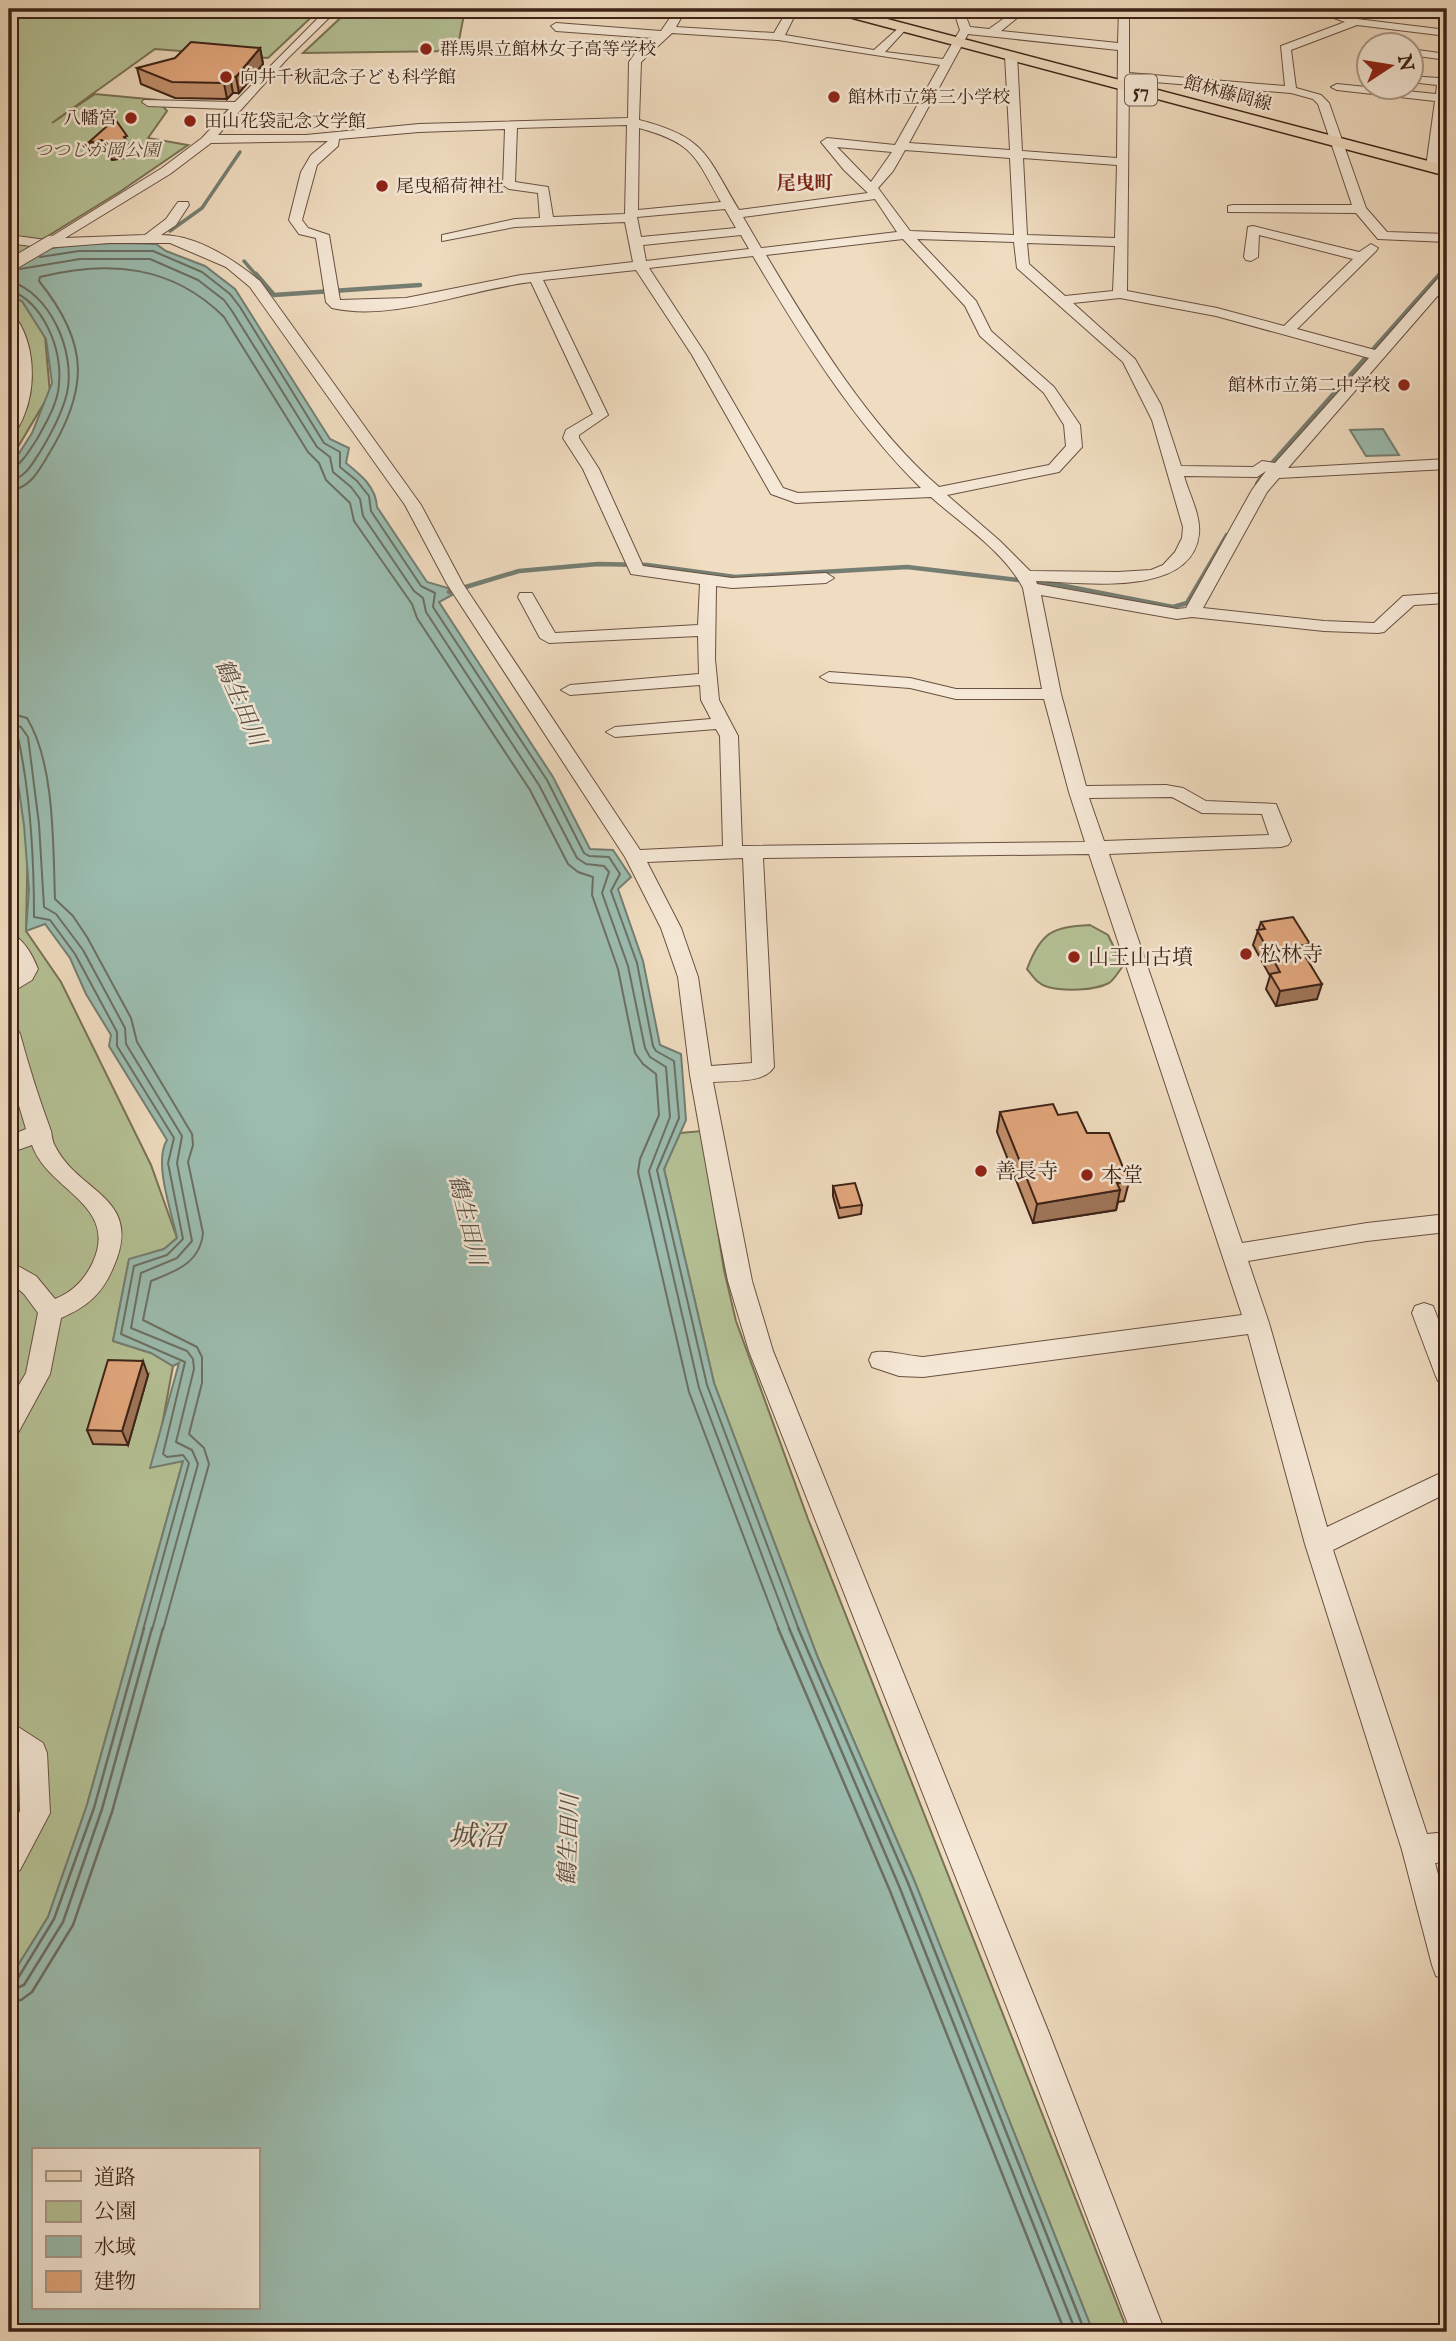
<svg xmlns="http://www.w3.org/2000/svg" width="1456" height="2341" font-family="'IM FELL English','Noto Serif JP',serif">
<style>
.green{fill:#b5c296;stroke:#797256;stroke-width:2}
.water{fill:#9bbcaf;stroke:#757e72;stroke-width:2;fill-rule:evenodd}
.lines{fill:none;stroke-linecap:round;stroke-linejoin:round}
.shore-far1{stroke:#6c6f63;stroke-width:2}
.shore{stroke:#6c6f63;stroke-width:2.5}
.stream-far1{stroke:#757e72;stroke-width:3.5}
.stream{stroke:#757e72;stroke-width:4.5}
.minor-casing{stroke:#6a5041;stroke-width:2}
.major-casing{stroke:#3d2217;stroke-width:3}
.minor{fill:#f5e8d6;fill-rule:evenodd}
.major{fill:#f0dcc0;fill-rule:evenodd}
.minor-bridge-casing{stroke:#6a5041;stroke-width:14;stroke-linecap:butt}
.minor-bridge{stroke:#f5e8d6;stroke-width:12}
.wall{fill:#c3906c;stroke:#3d2217;stroke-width:2}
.shaded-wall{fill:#9f7558;stroke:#3d2217;stroke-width:2}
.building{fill:#e3a77e;stroke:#3d2217;stroke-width:2}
.poi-dot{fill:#8f2418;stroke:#f5e8d6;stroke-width:2.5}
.labels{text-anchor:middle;stroke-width:5;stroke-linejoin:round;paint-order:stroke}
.far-poi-label{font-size:18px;fill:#3d2217;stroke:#f5e8d6;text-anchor:start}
.far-street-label{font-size:18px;fill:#3d2217;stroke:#f5e8d6}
.far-park-label{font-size:18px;font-style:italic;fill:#5b4a37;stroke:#f5e8d6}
.shield{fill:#f5e8d6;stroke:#745d50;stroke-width:2}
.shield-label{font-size:19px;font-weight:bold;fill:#3d2217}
.far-neighbourhood-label{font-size:19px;font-weight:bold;fill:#7a1f14;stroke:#f5e8d6}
.poi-label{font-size:21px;fill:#3d2217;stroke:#f5e8d6;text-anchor:start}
.water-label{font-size:23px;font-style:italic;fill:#595045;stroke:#f5e8d6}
.near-water-label{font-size:28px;font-style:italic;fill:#595045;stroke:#f5e8d6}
</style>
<rect width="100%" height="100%" fill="#f0dcc0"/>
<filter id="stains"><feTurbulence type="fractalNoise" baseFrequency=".00286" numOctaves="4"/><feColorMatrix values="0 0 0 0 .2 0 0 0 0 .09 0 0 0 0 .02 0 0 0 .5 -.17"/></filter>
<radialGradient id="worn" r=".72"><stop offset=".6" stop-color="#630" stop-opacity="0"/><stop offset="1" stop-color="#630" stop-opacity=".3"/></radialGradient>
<!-- green -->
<g class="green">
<path d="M 9,9 L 320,9 L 268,58 L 155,49 L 52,123 L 95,94 L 158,100 L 167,111 L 148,138 L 188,145 L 121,191 L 9,260 Z"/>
<path d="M 350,9 L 465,9 L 457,51 L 303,53 Z"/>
<path d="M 9,296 L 22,301 L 45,337 L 50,393 L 9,462 Z"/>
<path d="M 9,756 L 29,787 L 26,931 L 61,982 L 151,1165 L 177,1238 L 164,1249 L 129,1260 L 113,1341 L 151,1353 L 173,1366 L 158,1447 L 151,1467 L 183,1461 L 87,1805 L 48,1917 L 9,1980 L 9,1883 L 42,1817 L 9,1815 Z"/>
<path d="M 1090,925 L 1108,935 L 1123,966 C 1119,971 1114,980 1109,983 C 1094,991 1063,991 1048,987 C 1038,985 1033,976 1027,969 C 1041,932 1052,927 1090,925 Z"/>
<path d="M 702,1131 L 724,1270 L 736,1321 L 808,1519 L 1128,2332 L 1093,2332 L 914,1880 L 818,1658 L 714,1383 L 664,1169 L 680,1133 Z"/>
</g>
<!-- water -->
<g class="water">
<path d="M 122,243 L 156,244 L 166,251 L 205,266 L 235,289 L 330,439 L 349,448 L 346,463 C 361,475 376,487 377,507 L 427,582 L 448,588 L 452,595 L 439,602 L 553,777 L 590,849 L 613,850 L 631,877 L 618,889 L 643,961 L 660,1045 L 681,1054 L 686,1120 L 664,1169 L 714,1383 L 818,1658 L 914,1880 L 1093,2332 L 9,2332 L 9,1980 L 48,1917 L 87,1805 L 183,1461 L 150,1468 L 179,1363 L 173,1366 L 151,1353 L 113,1341 L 129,1259 L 164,1249 L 177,1238 C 172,1213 153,1162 167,1140 L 109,1046 L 111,1035 L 86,994 L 70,958 L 45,924 L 26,931 L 29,890 L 24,825 L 9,721 L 9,469 L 32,433 L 52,383 L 46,339 L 22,301 L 9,296 L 9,251 L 20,253 L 78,244 ZM 33,2150 L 257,2150 L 257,2308 L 33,2308 Z"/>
<path d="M 1383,429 L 1399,455 L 1366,456 L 1350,430 Z"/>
</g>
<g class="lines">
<!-- shore-far1 -->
<g class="shore-far1">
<path d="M 40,257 L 79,251 L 153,251 L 202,272 L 230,294 L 240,307 L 324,443 L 340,452 L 340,467 L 357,481 L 369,496 L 371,511 L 421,586 L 435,593 L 433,607 L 547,780 L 584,853 L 589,856 L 609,857 L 620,874 L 611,891 L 637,963 L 653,1046 L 656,1051 L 674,1061 L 679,1118 L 657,1170 L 707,1385 L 799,1630"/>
<path d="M 20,269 L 80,259 L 150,259 L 198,280 L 224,300 L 232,311 L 317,447 L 330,457 L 333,472 L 351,487 L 360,499 L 363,516 L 414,591 L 423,598 L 426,612 L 539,785 L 577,858 L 586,864 L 604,866 L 609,872 L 602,893 L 628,966 L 645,1048 L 650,1057 L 666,1067 L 670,1117 L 649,1171 L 699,1388 L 790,1630"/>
<path d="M 9,281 C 50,292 76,352 67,393 C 62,414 51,434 40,452 C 32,464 25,479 9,480"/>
<path d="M 9,290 C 44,302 62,349 59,384 C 58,403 46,423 37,439 C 29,451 22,464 9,471"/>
<path d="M 9,491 C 29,488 37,474 47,457 C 89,390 90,344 39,281 L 40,277 C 109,260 172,265 224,317 L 308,452 L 319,463 L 326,480 L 350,503 L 354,521 L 412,604 L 417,618 L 530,790 L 568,864 L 578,872 L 593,877 L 592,895 L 618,969 L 635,1053 L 643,1064 L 656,1074 L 659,1115 L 640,1159 L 638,1172 L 689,1392 L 779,1630"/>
<path d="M 9,713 L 27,718 C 55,764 53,846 55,899 L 73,916 L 87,937 L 131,1018 L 137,1042 L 192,1134 L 193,1145 L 188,1162 L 203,1233 C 200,1263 176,1271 151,1281 L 143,1320 L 197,1347 L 202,1357 L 202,1383 L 189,1434 L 204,1448 L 209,1464 L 163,1630"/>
<path d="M 9,723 L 21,727 L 28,737 L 39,824 L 44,907 L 56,914 L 83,950 L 125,1028 L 126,1044 L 182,1136 L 177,1163 L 192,1241 L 177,1258 L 141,1273 L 131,1328 L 187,1351 L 193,1359 L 194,1369 L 176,1442 L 192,1450 L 198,1464 L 152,1630"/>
<path d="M 9,732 L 18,737 C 31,797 34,856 34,917 L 50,920 L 75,954 L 117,1032 L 117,1046 L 174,1138 L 168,1163 L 183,1239 L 167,1255 L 134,1266 L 121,1334 L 185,1362 L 163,1454 L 167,1457 L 183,1455 L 189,1463 L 143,1630"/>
</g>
<!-- shore -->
<g class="shore">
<path d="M 778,1628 L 890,1891 L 1065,2332"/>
<path d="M 789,1628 L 899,1886 L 1076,2332"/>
<path d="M 798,1628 L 908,1883 L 1085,2332"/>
<path d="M 9,1982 L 18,1978 L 54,1919 L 94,1808 L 144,1628"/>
<path d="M 9,1991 L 24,1985 L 63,1922 L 102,1809 L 152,1628"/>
<path d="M 9,2001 L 21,2000 L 32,1992 L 73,1925 L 112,1812 L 163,1628"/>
</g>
<!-- stream-far1 -->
<g class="stream-far1">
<path d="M 170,231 L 202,208 L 240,152"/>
<path d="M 244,261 L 257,276"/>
<path d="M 1439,276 L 1447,267"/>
</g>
<!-- stream -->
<g class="stream">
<path d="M 256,274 L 274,295 L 420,285"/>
<path d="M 1257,484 L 1265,471 L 1440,274"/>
<path d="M 449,592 L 519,571 L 598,564 L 647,565 L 735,577 L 907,567 L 1060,585 L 1173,607 L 1187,603 L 1227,535"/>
</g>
<defs>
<g id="minor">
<path d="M 327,9 L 338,9 L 287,59 L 218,135 L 306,135 L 419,124 L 628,118 L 629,62 L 636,52 L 653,38 L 556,31 L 551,26 L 556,23 L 661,31 L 676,9 L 686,9 L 676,27 L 774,33 L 788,9 L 798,9 L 785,35 L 874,50 L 903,24 L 908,27 L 885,52 L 943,59 L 960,30 L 953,9 L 963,9 L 970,27 L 989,29 L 1017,9 L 1028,9 L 1001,31 L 1118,43 L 1119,9 L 1129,9 L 1129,73 L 1285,86 L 1281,46 L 1345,22 L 1309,9 L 1324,9 L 1357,19 L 1447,30 L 1447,36 L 1357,25 L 1291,50 L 1296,88 L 1321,95 L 1329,103 L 1366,208 L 1387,232 L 1447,234 L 1447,242 L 1378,239 L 1356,213 L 1228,212 L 1228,206 L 1233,205 L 1352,205 L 1318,104 L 1313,99 L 1291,93 L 1129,80 L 1127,291 L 1217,308 L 1284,326 L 1353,259 L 1259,235 L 1258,257 L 1251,261 L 1246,260 L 1244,257 L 1248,227 L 1253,226 L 1359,252 L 1371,244 L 1378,248 L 1376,251 L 1297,329 L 1375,350 L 1442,274 L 1447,273 L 1447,285 L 1288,468 L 1447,459 L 1447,469 L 1279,478 L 1267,492 L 1203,608 L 1324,621 L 1374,623 L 1403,596 L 1447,593 L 1447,603 L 1414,605 L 1384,632 L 1378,633 L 1324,631 L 1192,617 L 1177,619 L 1041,595 L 1061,694 L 1086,786 L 1166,785 L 1183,788 L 1206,801 L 1276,804 L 1291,841 L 1288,845 L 1281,847 L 1109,854 L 1242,1243 L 1367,1223 L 1447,1214 L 1447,1232 L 1367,1241 L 1248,1261 L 1269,1323 L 1327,1527 L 1447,1470 L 1447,1493 L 1333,1550 L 1427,1834 L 1447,1832 L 1447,1862 L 1435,1863 L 1447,1908 L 1447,1980 L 1436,1976 L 1432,1965 L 1402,1850 L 1305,1544 L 1248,1334 L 923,1377 L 899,1376 L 872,1367 L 869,1360 L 872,1353 C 885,1349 908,1356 923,1357 L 1242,1315 L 1089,854 L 763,858 L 774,1067 C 764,1084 731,1080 713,1082 L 752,1281 L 773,1351 L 1049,2033 L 1165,2332 L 1131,2332 L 1017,2033 L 749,1351 L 728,1281 L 716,1221 L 690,1075 L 678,977 L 661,928 L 625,857 L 447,584 L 405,505 L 250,287 L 226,267 L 170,243 L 109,243 L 45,248 L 9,243 L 9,235 L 46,240 L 162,168 L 202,138 L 229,109 L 148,106 L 142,102 L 144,100 L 235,102 ZM 672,33 L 778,40 L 940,65 L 895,145 L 827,138 L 821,142 L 844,170 L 868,193 L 739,210 C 706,155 706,137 639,120 L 641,62 ZM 968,34 L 1118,50 L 1117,158 L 1022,151 L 1017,55 L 1011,52 L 1005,55 L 1010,150 L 909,143 ZM 627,125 L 625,214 L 553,217 L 548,187 L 515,182 L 517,128 ZM 639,128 C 694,143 695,156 721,202 L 638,210 ZM 505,129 L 503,185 L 509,189 L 538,193 L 540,218 L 515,219 L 447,234 L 442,235 L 442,241 L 515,227 L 625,222 L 633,262 L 521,275 L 406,298 L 340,300 L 329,235 L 308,228 L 302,220 L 317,165 L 338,146 L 339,139 L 419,132 ZM 328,141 L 311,155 L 301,172 L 289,220 L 299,234 L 316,238 L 326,302 L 332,308 C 393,322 471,289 531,282 L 593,414 L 566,430 L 563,438 L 583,469 L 631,574 L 700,584 L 698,625 L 555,633 L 532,593 L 520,593 L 518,597 L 540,638 L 549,643 L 698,636 L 699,674 L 570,685 L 561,690 L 570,695 L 700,685 L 701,700 L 711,719 L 615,727 L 606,732 L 615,737 L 716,729 L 720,736 L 723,846 L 640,850 L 463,584 L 421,505 L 260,281 C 233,259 197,235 161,235 L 176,225 L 189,205 L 188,202 L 178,202 L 166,219 L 145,235 L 65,238 L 170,174 L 211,143 ZM 837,147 L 892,152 L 871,182 ZM 905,150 L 1010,158 L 1014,235 L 910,231 L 878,188 L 893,171 ZM 1023,158 L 1117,165 L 1115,238 L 1027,235 ZM 875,199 L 897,232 L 761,248 L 743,217 ZM 725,209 L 736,228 L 641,237 L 637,217 ZM 741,235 L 749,249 L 646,261 L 643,245 ZM 903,239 L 965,306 L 980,336 L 1044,393 L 1064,425 L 1066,446 L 1049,465 L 939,487 C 869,426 813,334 766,255 ZM 917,239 L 1014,242 L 1017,268 L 1123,362 L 1152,420 L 1183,527 L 1182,538 L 1175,552 L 1163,565 L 1151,570 L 1118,572 L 1030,571 L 1000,541 L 947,495 L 1059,472 L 1082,447 L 1080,425 L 1054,387 L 991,331 L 976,301 ZM 1027,243 L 1115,246 L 1113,291 L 1065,296 L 1029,264 ZM 753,256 C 801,337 854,422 921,488 L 798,493 L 783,488 L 706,355 L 649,268 ZM 636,270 L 692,355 L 771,494 L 796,503 L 931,497 C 961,524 1004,551 1023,588 L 1042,689 L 956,689 L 910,678 L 829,672 L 820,677 L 829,682 L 910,688 L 956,699 L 1044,699 L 1069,792 L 1085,842 L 742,846 L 738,736 L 719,700 L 715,659 L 716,586 L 732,588 L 826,583 L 834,578 L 826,573 L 732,578 L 643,566 L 599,469 L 579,438 L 579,435 L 608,415 L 543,280 ZM 1120,298 L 1216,316 L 1369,358 L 1275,463 L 1262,461 L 1253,467 L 1181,466 L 1161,405 L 1135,359 L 1073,303 ZM 1266,471 L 1252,490 L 1186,608 L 1177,609 L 1037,584 L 1036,581 C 1080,582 1192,599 1199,534 C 1201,515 1189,494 1184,476 L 1257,477 ZM 1172,797 L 1202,813 L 1262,814 L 1269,835 L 1104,841 L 1089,798 ZM 743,858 L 752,1063 L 711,1066 L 698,977 L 681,928 L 647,862 Z"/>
<path d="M 872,9 L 882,9 L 875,20 L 871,21 L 866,18 Z"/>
<path d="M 1410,49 L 1447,54 L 1447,60 L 1410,55 Z"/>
<path d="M 1447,74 L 1438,167 L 1432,171 L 1426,167 L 1435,101 L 1337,90 L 1331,87 L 1337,84 L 1436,94 L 1437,85 L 1410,82 L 1410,76 L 1438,78 L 1440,75 Z"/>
<path d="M 9,314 L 14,315 C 35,342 37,387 23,418 C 19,426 17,432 9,435 C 8,416 16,399 17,380 C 17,357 8,336 9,314 Z"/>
<path d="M 9,933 C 23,937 33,956 38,969 L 32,980 L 9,994 L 9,977 L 18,969 L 9,954 Z"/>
<path d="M 9,1026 L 17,1029 L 20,1034 C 29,1067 39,1099 51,1131 C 52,1135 52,1141 55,1146 C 79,1194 145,1197 113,1268 C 102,1294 87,1307 61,1318 L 50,1374 L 18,1433 L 9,1436 L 9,1402 L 26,1373 L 38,1313 L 24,1294 L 9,1281 L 9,1261 L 36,1276 L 55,1299 C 73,1292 85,1279 93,1262 C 119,1204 48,1191 32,1145 L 15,1151 L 9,1149 L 9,1136 L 26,1129 L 9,1072 Z"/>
<path d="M 1424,1303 L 1433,1306 L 1447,1342 L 1447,1384 L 1438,1381 L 1435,1374 L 1412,1313 L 1415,1306 Z"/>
<path d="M 9,1721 L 43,1743 L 47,1753 L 50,1813 L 20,1870 L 9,1875 L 9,1831 L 20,1811 L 19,1760 L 9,1752 Z"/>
</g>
<path id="major" d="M 828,9 L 849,9 L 1447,166 L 1447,176 L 830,12 Z"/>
</defs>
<!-- minor casing -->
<use href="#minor" class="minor-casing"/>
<!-- major casing -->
<use href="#major" class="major-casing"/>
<!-- minor -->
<use href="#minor" class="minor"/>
<!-- major -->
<use href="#major" class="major"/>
<defs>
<path id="minor-bridge" d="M 9,266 L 50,242"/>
</defs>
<!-- minor-bridge casing -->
<use href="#minor-bridge" class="minor-bridge-casing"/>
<!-- minor-bridge -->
<use href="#minor-bridge" class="minor-bridge"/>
</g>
<!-- wall -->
<g class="wall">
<path d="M 260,48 L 263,64 L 239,93 L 233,93 L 227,99 L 175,98 L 141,84 L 137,68 Z"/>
<path d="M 115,119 L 129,145 L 132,157 L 112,160 L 104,149 L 90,151 Z"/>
<path d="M 1261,922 L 1310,944 L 1306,957 L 1317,999 L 1276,1006 L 1266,989 L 1270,976 L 1253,945 Z"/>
<path d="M 1000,1112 L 1058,1115 L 1087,1133 L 1129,1182 L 1124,1201 L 1118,1202 L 1116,1210 L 1033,1223 L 997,1132 Z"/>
<path d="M 833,1186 L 862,1205 L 861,1214 L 839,1218 L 833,1196 Z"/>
<path d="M 148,1375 L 128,1445 L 93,1444 L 87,1430 Z"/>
</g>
<!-- shaded-wall -->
<g class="shaded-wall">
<path d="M 260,48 L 263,64 L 239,93 L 236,77 Z"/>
<path d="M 230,76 L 233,93 L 227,99 L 224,83 Z"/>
<path d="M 102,140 L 104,149 L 90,151 L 88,143 Z"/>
<path d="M 130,148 L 132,157 L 112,160 L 110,152 Z"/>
<path d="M 1310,944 L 1305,959 L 1299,946 Z"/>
<path d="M 1322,984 L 1317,999 L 1276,1006 L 1280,991 Z"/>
<path d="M 1120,1190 L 1116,1210 L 1033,1223 L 1037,1204 Z"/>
<path d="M 143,1361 L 148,1375 L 128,1445 L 122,1431 Z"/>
</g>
<!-- building -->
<g class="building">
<path d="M 191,42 L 260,48 L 236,77 L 230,76 L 224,83 L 172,82 L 137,68 L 175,58 Z"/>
<path d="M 115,119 L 127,136 L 124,137 L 130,148 L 110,152 L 102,140 L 88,143 Z"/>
<path d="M 1293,917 L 1310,944 L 1299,946 L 1322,984 L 1280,991 L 1270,974 L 1280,972 L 1257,930 L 1265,929 L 1261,922 Z"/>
<path d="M 1053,1104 L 1058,1115 L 1077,1112 L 1087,1133 L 1109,1133 L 1129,1182 L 1117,1183 L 1120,1190 L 1037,1204 L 1000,1112 Z"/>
<path d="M 855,1183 L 862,1205 L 840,1208 L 833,1186 Z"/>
<path d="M 108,1360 L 143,1361 L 122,1431 L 87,1430 Z"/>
</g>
<!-- markers -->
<g class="poi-dot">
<circle cx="426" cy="49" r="7"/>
<circle cx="226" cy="77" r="7"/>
<circle cx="834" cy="97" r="7"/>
<circle cx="131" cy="118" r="7"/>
<circle cx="190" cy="121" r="7"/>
<circle cx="382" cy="186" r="7"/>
<circle cx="1404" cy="385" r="7"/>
<circle cx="1246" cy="954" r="7"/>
<circle cx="1074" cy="957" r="7"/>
<circle cx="981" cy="1171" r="7"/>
<circle cx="1087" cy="1175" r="7"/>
</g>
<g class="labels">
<!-- far-poi labels -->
<g class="far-poi-label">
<text x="440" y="55">群馬県立館林女子高等学校</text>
<text x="240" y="83">向井千秋記念子ども科学館</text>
<text x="848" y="103">館林市立第三小学校</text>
<text x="117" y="124" text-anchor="end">八幡宮</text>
<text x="204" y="127">田山花袋記念文学館</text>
<text x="396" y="192">尾曳稲荷神社</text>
<text x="1390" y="391" text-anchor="end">館林市立第二中学校</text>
</g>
<!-- far-street labels -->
<g class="far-street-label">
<text transform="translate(1228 93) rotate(15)" y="6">館林藤岡線</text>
</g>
<!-- far-park labels -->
<g class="far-park-label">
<text x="97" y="156">つつじが岡公園</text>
</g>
<!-- shield labels -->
<rect class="shield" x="1125" y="74.5" width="32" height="31" rx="5"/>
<g class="shield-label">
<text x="1141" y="97">57</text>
</g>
<!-- far-neighbourhood labels -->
<g class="far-neighbourhood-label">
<text x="805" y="189">尾曳町</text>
</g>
<!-- poi labels -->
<g class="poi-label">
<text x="1260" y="961">松林寺</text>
<text x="1088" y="964">山王山古墳</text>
<text x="995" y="1178">善長寺</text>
<text x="1101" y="1182">本堂</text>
</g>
<!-- water labels -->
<g class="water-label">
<text transform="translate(241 702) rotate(66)" y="8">鶴生田川</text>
<text transform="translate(468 1220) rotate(76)" y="8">鶴生田川</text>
<text transform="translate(568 1840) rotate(-88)" y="8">鶴生田川</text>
</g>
<!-- near-water labels -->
<g class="near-water-label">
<text x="476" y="1845">城沼</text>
</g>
</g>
<!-- margin -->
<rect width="1456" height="2341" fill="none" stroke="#f0dcc0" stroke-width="35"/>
<rect x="10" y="10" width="1435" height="2320" fill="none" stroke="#3d2217" stroke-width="3.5"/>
<rect x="18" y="18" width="1421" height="2306" fill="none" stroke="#3d2217" stroke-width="2"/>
<!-- legend -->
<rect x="32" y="2148" width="228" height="161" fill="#f5e8d6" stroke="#ab998a" stroke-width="2"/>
<rect x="46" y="2171" width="35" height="10" fill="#f0dcc0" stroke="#ab998a" stroke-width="2"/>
<text x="94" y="2184" font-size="21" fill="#3d2217">道路</text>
<rect x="46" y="2201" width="35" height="21" fill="#b5c296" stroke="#ab998a" stroke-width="2"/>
<text x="94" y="2218" font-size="21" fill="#3d2217">公園</text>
<rect x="46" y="2236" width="35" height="21" fill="#9bbcaf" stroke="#ab998a" stroke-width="2"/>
<text x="94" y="2254" font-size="21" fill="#3d2217">水域</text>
<rect x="46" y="2271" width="35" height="21" fill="#e3a77e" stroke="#ab998a" stroke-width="2"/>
<text x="94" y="2288" font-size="21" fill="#3d2217">建物</text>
<!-- north arrow -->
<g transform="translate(1390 66) rotate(78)"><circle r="33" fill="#f5e8d6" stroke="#ab998a" stroke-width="2"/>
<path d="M0-5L12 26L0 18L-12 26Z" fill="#8f2418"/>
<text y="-10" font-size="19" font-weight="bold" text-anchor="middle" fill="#3d2217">N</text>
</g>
<rect width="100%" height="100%" filter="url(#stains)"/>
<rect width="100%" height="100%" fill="url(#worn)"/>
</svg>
